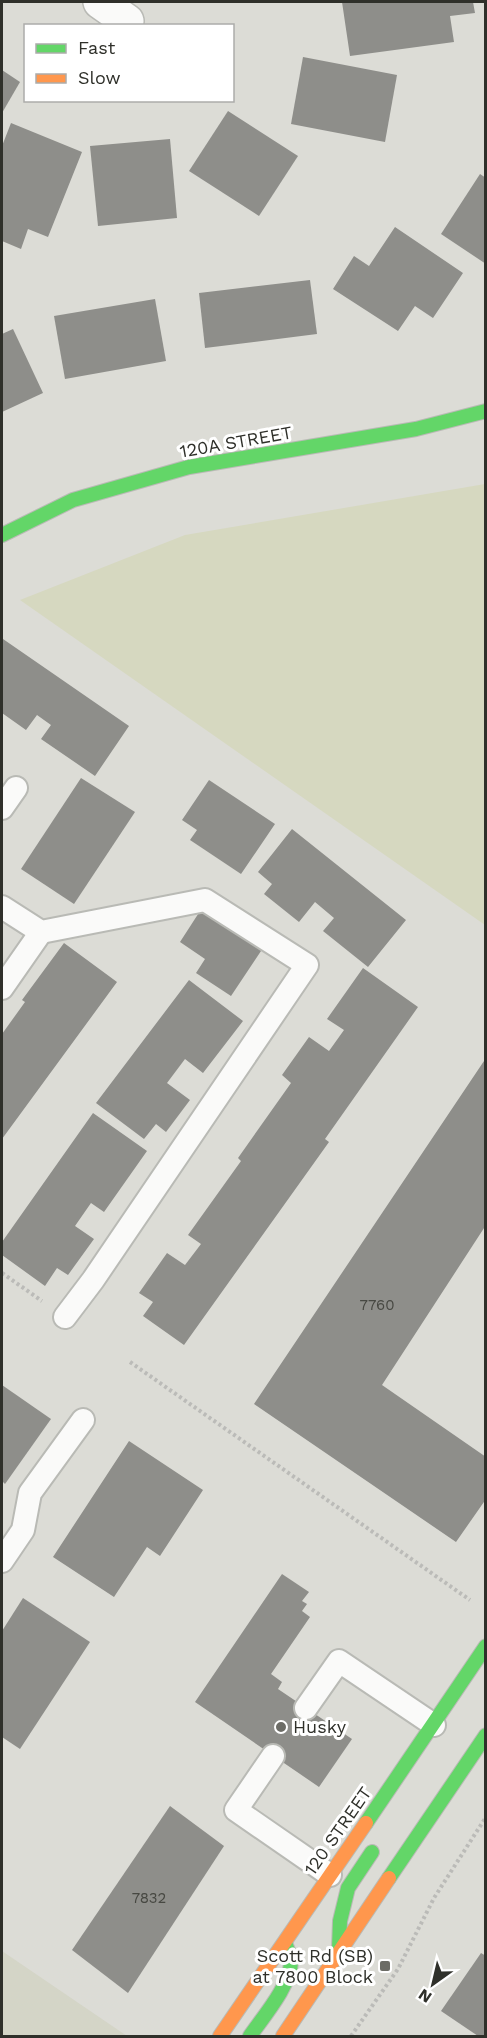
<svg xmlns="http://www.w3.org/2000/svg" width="487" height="2038" font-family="'Work Sans',sans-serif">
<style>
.built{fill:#d4d5c7}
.green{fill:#d6d8c0}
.building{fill:#8e8e8a}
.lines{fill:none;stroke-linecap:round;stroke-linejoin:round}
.lane-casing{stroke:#b9bab5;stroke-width:26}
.street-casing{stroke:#b9bab5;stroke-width:36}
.fast-casing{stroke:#b9bab5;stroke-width:16}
.slow-casing{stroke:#b9bab5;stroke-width:16}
.path{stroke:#bbbbb8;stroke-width:4;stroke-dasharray:3 3;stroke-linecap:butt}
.lane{stroke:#fafaf9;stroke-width:22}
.street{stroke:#fafaf9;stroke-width:33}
.fast{stroke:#63d668;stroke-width:14}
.slow{stroke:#ff974d;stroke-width:14}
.poi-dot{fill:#6c6c66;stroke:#fff;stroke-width:2}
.labels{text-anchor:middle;stroke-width:6;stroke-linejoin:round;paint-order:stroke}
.number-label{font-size:15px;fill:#474842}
.street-label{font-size:18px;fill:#2f302a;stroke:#fff}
.poi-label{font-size:18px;fill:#2f302a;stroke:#fff;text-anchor:start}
</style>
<rect width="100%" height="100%" fill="#dcdcd6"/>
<!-- built -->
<path class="built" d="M 2,1951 L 127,2036 L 128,2036 L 2,2036 Z"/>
<!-- green -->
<path class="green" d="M 485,484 L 485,925 L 20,600 L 185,535 Z"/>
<!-- building -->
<g class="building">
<path d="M 342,2 L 473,2 L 475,13 L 450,16 L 454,42 L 350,56 Z"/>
<path d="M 303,57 L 397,75 L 385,142 L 291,124 Z"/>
<path d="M 2,70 L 20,82 L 2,113 Z"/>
<path d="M 228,111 L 298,156 L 259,216 L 189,171 Z"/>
<path d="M 11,123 L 82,152 L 48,237 L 28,229 L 21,249 L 2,241 L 2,146 Z"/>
<path d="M 170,139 L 177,218 L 98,226 L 90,146 Z"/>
<path d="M 480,174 L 486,178 L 486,264 L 441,234 Z"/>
<path d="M 395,227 L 463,273 L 433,318 L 415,306 L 398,331 L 333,289 L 354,256 L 369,266 Z"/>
<path d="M 310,280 L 317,334 L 205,348 L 199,293 Z"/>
<path d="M 155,299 L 166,361 L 65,379 L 54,316 Z"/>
<path d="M 13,329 L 43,393 L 2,412 L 2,334 Z"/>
<path d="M 3,639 L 129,726 L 95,776 L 41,739 L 51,725 L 37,715 L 26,730 L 2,713 Z"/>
<path d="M 81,778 L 135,812 L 74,904 L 21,869 Z"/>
<path d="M 209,780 L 275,824 L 241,874 L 190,840 L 197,830 L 182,820 Z"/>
<path d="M 292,829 L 406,920 L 368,967 L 323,931 L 334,918 L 315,902 L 299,922 L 264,894 L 272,884 L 258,872 Z"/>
<path d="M 202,908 L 263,948 L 231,996 L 196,973 L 205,959 L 180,942 Z"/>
<path d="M 64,943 L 117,982 L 2,1139 L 2,1034 L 25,1002 L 22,1000 Z"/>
<path d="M 363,968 L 418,1007 L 325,1139 L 329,1142 L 184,1345 L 143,1316 L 153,1302 L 139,1293 L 167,1253 L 185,1265 L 201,1244 L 188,1235 L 241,1161 L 238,1158 L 291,1083 L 282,1075 L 309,1037 L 329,1051 L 344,1030 L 327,1019 Z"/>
<path d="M 189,980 L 243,1021 L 203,1073 L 185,1059 L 167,1083 L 190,1100 L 166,1132 L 156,1124 L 144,1139 L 96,1103 Z"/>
<path d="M 486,1058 L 486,1225 L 382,1385 L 486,1457 L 486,1499 L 456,1542 L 254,1404 Z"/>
<path d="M 93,1113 L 147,1151 L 104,1212 L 91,1203 L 75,1226 L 94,1239 L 68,1275 L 57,1268 L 45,1286 L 2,1255 L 2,1242 Z"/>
<path d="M 2,1385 L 51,1419 L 5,1484 L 2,1481 Z"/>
<path d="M 129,1441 L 203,1490 L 160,1556 L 147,1547 L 114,1597 L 53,1557 Z"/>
<path d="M 282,1574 L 309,1592 L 302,1601 L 307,1604 L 302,1611 L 310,1617 L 271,1674 L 282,1682 L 278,1689 L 352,1739 L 319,1787 L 195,1702 Z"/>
<path d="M 23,1598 L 90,1642 L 20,1749 L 2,1737 L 2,1631 Z"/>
<path d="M 170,1806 L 224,1846 L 128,1993 L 72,1950 Z"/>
<path d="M 481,1953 L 486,1956 L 486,2036 L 478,2036 L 441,2011 Z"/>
</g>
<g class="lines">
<defs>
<g id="lane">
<path d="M 2,808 L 16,788"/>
<path d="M 2,907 L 41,932 L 205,900 L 307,965 L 93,1280 L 65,1317"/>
<path d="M 2,988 L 41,932"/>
<path d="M 2,1561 L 23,1530 L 30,1493 L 83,1420"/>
<path d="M 306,1708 L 339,1661 L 434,1725"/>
<path d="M 273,1756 L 236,1810 L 330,1875"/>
</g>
<path id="street" d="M 100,2 L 127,21"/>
<g id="fast">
<path d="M 2,535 L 73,500 L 189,467 L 416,429 L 486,411"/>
<path d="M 366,1823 L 486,1646"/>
<path d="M 389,1878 L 486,1735"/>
<path d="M 339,1948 L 340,1921 L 348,1888 L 372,1852"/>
<path d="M 250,2036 C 263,2017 291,1985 291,1961 C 291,1955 287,1949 285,1943"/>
</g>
<g id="slow">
<path d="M 220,2036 L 366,1823"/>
<path d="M 283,2036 L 389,1878"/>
</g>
</defs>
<!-- lane casing -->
<use href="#lane" class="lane-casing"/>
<!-- street casing -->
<use href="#street" class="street-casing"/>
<!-- fast casing -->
<use href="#fast" class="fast-casing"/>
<!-- slow casing -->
<use href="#slow" class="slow-casing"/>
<!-- path -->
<g class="path">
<path d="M 2,1273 L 42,1301"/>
<path d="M 130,1362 L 470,1600"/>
<path d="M 351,2036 L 398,1969 L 434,1898 L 486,1817"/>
</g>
<!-- lane -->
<use href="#lane" class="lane"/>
<!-- street -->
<use href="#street" class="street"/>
<!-- fast -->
<use href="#fast" class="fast"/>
<!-- slow -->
<use href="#slow" class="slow"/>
</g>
<!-- markers -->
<g class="poi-dot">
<circle cx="281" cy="1727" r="6"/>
<rect x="379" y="1960" width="12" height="12" rx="3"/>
</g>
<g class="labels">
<!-- number labels -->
<g class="number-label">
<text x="377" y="1310">7760</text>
<text x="149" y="1903">7832</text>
</g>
<!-- street labels -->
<g class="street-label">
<text transform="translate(236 442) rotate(-10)" y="6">120A STREET</text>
<text transform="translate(338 1831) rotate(-55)" y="6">120 STREET</text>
</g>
<!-- poi labels -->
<g class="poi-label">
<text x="293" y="1733">Husky</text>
<text x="373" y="1962" text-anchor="end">Scott Rd (SB)<tspan x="373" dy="21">at 7800 Block</tspan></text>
</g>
</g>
<!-- border -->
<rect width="487" height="2038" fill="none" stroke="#2f302a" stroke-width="6"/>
<!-- legend -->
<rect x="24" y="24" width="210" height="78" fill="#ffffff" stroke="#acacaa" stroke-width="1.5"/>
<rect x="36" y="44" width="30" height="9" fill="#63d668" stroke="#acacaa" stroke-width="1.5"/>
<text x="78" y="54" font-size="18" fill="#2f302a">Fast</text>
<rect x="36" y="74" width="30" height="9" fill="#ff974d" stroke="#acacaa" stroke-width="1.5"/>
<text x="78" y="84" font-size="18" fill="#2f302a">Slow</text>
<!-- north arrow -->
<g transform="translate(433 1984) rotate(214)" stroke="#ffffff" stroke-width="4.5" paint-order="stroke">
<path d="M0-4.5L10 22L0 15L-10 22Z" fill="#2f302a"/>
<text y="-9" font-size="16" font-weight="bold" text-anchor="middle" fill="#2f302a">N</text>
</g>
</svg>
